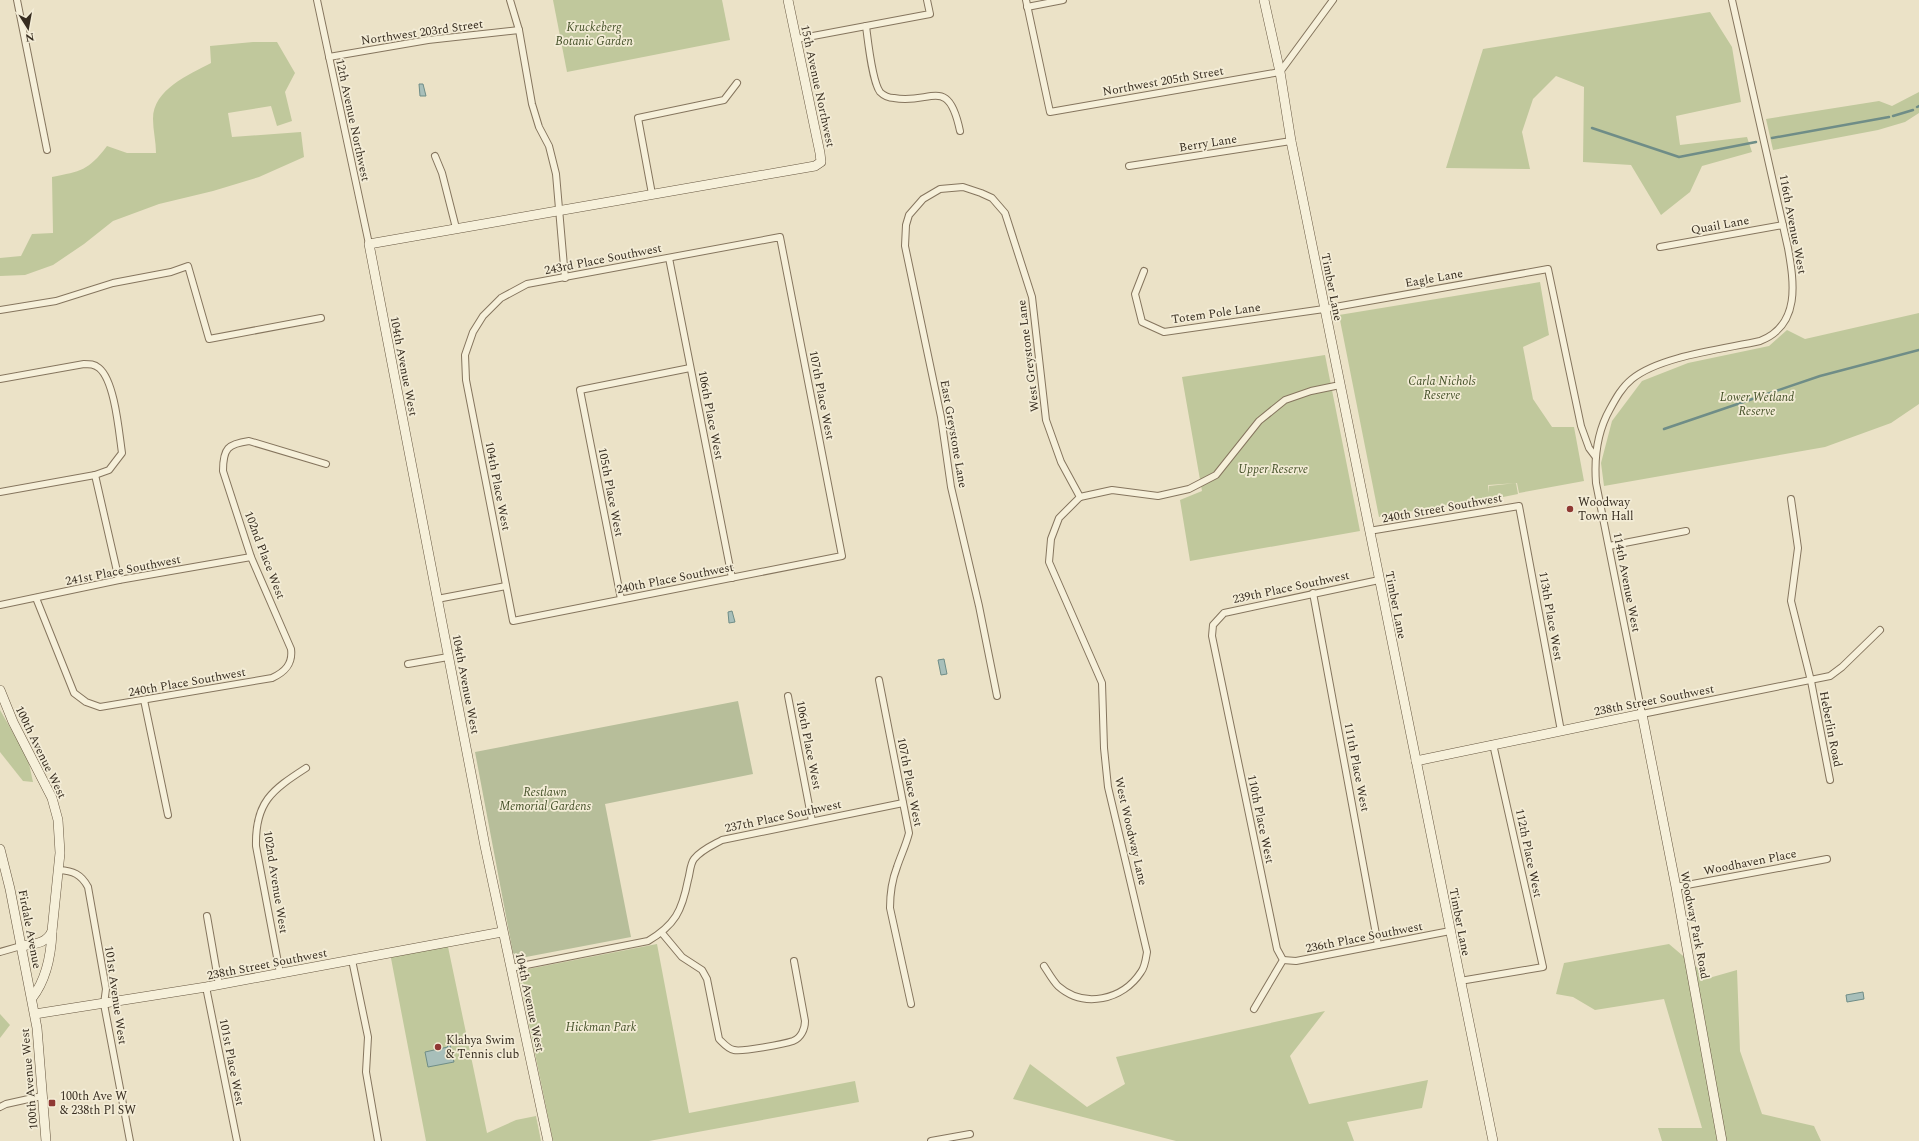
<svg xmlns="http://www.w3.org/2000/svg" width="1919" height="1141" font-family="Spectral,serif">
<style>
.green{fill:#c0c89c}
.cemetery{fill:#b7be9a}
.water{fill:#a8bfba;stroke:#6f8d87}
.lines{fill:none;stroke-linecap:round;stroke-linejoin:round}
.stream{stroke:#6f8d87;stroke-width:2.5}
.street-casing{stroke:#85755e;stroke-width:8}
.secondary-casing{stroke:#675741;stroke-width:10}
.street{stroke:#f6f0da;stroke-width:6}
.secondary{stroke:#f6f0da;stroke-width:9}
.poi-dot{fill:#8f3833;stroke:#f3ecd6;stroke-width:1.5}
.labels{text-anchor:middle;stroke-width:3.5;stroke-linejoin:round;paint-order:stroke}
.park-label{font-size:12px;font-style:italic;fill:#455129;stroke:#f3ecd6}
.street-label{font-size:12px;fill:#372d20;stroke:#f3ecd6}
.poi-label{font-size:12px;fill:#372d20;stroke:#f3ecd6;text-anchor:start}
</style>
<rect width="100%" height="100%" fill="#ebe2c7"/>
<!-- green -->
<g class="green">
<path d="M 553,0 L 722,0 L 730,40 L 567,72 Z"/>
<path d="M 1710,12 L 1732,47 L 1741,102 L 1676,116 L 1680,145 L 1747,137 L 1752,152 L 1702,166 L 1690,192 L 1661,215 L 1631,165 L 1583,162 L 1584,87 L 1556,76 L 1533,99 L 1522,132 L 1530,169 L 1446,168 L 1483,49 Z"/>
<path d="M 253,42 L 277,42 L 295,73 L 285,92 L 292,121 L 277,126 L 271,106 L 228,113 L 232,137 L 301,132 L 304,157 L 259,177 L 213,191 L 159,204 L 113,221 L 84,244 L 53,265 L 25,275 L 0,276 L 0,258 L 21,256 L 32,234 L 53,233 L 52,177 C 81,171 88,171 107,146 L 127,153 L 156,153 C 156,142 153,130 153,119 C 153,89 189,75 211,63 L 210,46 Z"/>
<path d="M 1919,92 L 1919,113 L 1905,122 L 1878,130 L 1773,150 L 1766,119 L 1879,101 L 1892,106 Z"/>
<path d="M 1540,282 L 1549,335 L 1523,347 L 1533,399 L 1552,427 L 1574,427 L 1584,481 L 1519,493 L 1517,483 L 1488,485 L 1489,493 L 1489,486 L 1516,483 L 1518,494 L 1498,498 L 1497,504 L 1485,506 L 1483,499 L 1379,517 L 1339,315 Z"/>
<path d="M 1919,313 L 1919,404 L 1891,423 L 1825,447 L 1604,486 L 1601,463 L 1612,421 L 1642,381 L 1688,363 L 1769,346 L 1787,330 L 1805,339 Z"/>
<path d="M 1325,355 L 1360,531 L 1190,561 L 1180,500 L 1202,491 L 1182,377 Z"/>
<path d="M 0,710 L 28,759 L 33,782 L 23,781 L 0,752 Z"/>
<path d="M 447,942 L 487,1133 L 516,1120 L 536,1116 L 541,1141 L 426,1141 L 390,953 Z"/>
<path d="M 657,944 L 689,1113 L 855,1081 L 859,1102 L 649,1141 L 553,1141 L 518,971 Z"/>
<path d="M 1669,944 L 1709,978 L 1737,970 L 1740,1051 L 1762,1114 L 1814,1126 L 1821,1141 L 1662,1141 L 1658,1128 L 1702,1128 L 1664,999 L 1595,1010 L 1573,997 L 1556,994 L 1564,963 Z"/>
<path d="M 1325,1011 L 1290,1056 L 1309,1104 L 1428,1080 L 1422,1108 L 1347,1122 L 1354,1141 L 1176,1141 L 1013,1099 L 1030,1064 L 1087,1107 L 1125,1084 L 1116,1057 Z"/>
<path d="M 0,1014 L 10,1025 L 0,1038 Z"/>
</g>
<!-- cemetery -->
<path class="cemetery" d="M 738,701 L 753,774 L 605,804 L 631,937 L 526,957 L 518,957 L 513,953 L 475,752 Z"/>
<!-- water -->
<g class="water">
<path d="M 419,84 L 423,84 L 426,96 L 420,96 Z"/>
<path d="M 732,611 L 735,622 L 729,623 L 728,612 Z"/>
<path d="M 944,659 L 947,674 L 941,675 L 938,660 Z"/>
<path d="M 1863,992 L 1864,999 L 1847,1002 L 1846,995 Z"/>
<path d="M 450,1045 L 454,1062 L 428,1067 L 425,1052 L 448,1047 L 447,1046 Z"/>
</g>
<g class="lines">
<!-- stream -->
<g class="stream">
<path d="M 1917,107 L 1919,106"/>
<path d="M 1893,116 L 1913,110"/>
<path d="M 1592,128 L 1679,157 L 1756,142"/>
<path d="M 1772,138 L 1889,117"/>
<path d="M 1664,429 L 1820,376 L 1919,350"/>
</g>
<defs>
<g id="street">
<path d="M 17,0 L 47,150"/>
<path d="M 317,0 L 369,244"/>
<path d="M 510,0 L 519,30 L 532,104 L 539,127 L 549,146 L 556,174 L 565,278"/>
<path d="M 1026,0 L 1050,112 L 1280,72 L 1333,0"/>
<path d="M 1732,0 L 1788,248 C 1794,282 1801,325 1760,341 C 1724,349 1660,356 1632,379 C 1622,387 1616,398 1610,409 C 1597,432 1594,456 1596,483 L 1642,714 L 1830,676 L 1842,667 L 1880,630"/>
<path d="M 1027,7 L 1063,0"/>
<path d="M 866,26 C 868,41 872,81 880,92 C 884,96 889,98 894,98 C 931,105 948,74 960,131"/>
<path d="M 797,39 L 930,14 L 927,0"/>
<path d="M 329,57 L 428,40 L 519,30"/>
<path d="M 435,156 L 442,173 L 456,228"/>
<path d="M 1129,166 L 1291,141"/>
<path d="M 652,194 L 638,118 L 724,100 L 737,83"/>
<path d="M 780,237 L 842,556 L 513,621 L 466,380 L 465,355 L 473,332 L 483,316 L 501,298 L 527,284 Z"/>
<path d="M 1660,247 L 1783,225"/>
<path d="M 669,258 L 732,578"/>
<path d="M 1144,271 L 1135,294 L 1142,322 L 1164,332 L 1324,309 L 1548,269 L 1581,426 L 1589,448 L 1595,456"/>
<path d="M 0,310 L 56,301 L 113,283 L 171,272 L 188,266 L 209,339 L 321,318"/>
<path d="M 0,379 L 84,364 C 90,364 94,364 99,368 C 115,381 119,433 122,453 L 109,470 L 95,475 L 0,492"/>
<path d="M 95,475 L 119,580"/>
<path d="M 1080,497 L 1112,490 L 1158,496 L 1189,489 L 1216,475 L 1259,421 L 1285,400 L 1311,391 L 1340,385"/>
<path d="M 1791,499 L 1798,548 L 1791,601 L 1811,681 L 1830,780"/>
<path d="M 1369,531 L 1519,506 L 1561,731"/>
<path d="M 1609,546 L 1686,531"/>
<path d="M 1313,593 L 1378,945"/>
<path d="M 36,598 L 74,693 L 86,702 L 100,707 L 272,678 C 285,672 293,664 291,649 L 251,557 L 223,471 C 223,448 228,444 249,441 L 326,464"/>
<path d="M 437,599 L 506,586"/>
<path d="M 621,599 L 580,390 L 690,368"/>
<path d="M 0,605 L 119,580 L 251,557"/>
<path d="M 408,664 L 448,657"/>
<path d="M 879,680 L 909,833 C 906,845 901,855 897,867 C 892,880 890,894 890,908 L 911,1004"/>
<path d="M 788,696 L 812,821"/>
<path d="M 997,696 L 979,606 L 951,487 L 941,417 L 905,246 L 906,225 L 909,215 L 923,199 L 940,189 L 963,187 L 981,193 L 992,198 L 1005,213 L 1032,297 L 1046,420 L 1061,462 L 1080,497"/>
<path d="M 144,700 L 168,815"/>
<path d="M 59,870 C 73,871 81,874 88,887 L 106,989 L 104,1004 L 130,1141"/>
<path d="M 1676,887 L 1827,859"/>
<path d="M 207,916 L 219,985"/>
<path d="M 662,933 L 682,957 L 702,970 L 707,979 L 719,1039 C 724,1044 728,1049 734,1050 C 742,1052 784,1044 793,1041 C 801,1038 805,1029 805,1021 L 794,961"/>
<path d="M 0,952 L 21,946"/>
<path d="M 352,960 L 368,1037 L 366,1072 L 378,1141"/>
<path d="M 1283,960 L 1296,961 L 1450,931"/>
<path d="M 1044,966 C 1048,972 1053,981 1058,986 C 1084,1009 1123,1000 1141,972 C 1145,967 1146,958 1147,952 L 1108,787 L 1104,748 L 1102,683 L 1049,562 L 1051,539 L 1059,518 L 1080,497"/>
<path d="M 511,968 L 648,941 C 675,925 682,911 688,880 C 690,874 690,864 694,859 C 701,850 713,845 722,840 L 903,803"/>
<path d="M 280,973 L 256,846 C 255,802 272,790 306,768"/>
<path d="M 1460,981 L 1543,967 L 1493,744"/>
<path d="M 206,987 L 237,1141"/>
<path d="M 1254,1009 L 1283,960 L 1277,949 L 1212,636 L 1213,625 L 1224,613 L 1379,580"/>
<path d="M 0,1107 L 6,1104 L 42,1096"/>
<path d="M 931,1141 L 970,1134"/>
</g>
<g id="secondary">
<path d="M 1264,0 L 1280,72 L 1291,141 L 1493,1141"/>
<path d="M 0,690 L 13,722 L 52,798 L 58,820 L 60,853 L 52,931 C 47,944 33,944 21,946"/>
<path d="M 1416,761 L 1642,714 L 1676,887 L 1722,1141"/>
<path d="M 0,849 L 10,889 L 37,1028 L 46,1141"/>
<path d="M 32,998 C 46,980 51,956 52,932"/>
<path d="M 35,1014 L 206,987 L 502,932"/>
<path d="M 548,1141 L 485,846 L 369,244 L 815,166 L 821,162 L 820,153 L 788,0"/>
</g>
</defs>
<!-- street casing -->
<use href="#street" class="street-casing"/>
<!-- secondary casing -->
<use href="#secondary" class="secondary-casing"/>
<!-- street -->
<use href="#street" class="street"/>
<!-- secondary -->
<use href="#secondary" class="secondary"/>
</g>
<!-- markers -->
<g class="poi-dot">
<circle cx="1570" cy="509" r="4"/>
<circle cx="438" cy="1047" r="4"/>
<rect x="48" y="1099" width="8" height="8" rx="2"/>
</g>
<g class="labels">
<!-- park labels -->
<g class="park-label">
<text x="594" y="31">Kruckeberg<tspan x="594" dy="14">Botanic Garden</tspan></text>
<text x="1442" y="385">Carla Nichols<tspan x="1442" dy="14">Reserve</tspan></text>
<text x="1757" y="401">Lower Wetland<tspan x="1757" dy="14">Reserve</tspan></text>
<text x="1273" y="473">Upper Reserve</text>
<text x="545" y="796">Restlawn<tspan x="545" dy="14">Memorial Gardens</tspan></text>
<text x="601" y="1031">Hickman Park</text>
</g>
<!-- street labels -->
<g class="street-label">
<text transform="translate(422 32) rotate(-8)" y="4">Northwest 203rd Street</text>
<text transform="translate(1163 81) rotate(-10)" y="4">Northwest 205th Street</text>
<text transform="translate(818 86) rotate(78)" y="4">15th Avenue Northwest</text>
<text transform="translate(353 120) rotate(78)" y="4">12th Avenue Northwest</text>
<text transform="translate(1208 143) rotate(-9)" y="4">Berry Lane</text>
<text transform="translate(1793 224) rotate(79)" y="4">116th Avenue West</text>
<text transform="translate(1720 225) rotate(-10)" y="4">Quail Lane</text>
<text transform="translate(603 259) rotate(-11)" y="4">243rd Place Southwest</text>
<text transform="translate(1434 278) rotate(-10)" y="4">Eagle Lane</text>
<text transform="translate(1332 287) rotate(79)" y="4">Timber Lane</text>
<text transform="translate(1216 313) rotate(-8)" y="4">Totem Pole Lane</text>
<text transform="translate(1028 356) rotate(-97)" y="4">West Greystone Lane</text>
<text transform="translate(404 366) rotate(79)" y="4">104th Avenue West</text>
<text transform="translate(822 395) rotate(79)" y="4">107th Place West</text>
<text transform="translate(711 415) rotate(79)" y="4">106th Place West</text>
<text transform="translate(954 434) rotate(80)" y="4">East Greystone Lane</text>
<text transform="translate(498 486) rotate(79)" y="4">104th Place West</text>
<text transform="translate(611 492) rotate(79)" y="4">105th Place West</text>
<text transform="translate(1442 508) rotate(-10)" y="4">240th Street Southwest</text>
<text transform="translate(265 555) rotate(69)" y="4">102nd Place West</text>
<text transform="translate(123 570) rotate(-11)" y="4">241st Place Southwest</text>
<text transform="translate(675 578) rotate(-11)" y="4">240th Place Southwest</text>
<text transform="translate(1627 582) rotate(79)" y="4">114th Avenue West</text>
<text transform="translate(1291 587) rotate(-12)" y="4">239th Place Southwest</text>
<text transform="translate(1396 605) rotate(79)" y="4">Timber Lane</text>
<text transform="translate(1551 616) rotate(80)" y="4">113th Place West</text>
<text transform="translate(187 682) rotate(-10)" y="4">240th Place Southwest</text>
<text transform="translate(466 684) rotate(79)" y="4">104th Avenue West</text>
<text transform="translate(1654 700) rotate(-11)" y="4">238th Street Southwest</text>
<text transform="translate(1831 729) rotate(79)" y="4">Heberlin Road</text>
<text transform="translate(809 745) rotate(79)" y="4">106th Place West</text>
<text transform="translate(41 752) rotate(64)" y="4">100th Avenue West</text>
<text transform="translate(1357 767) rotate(79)" y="4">111th Place West</text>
<text transform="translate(910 782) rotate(79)" y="4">107th Place West</text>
<text transform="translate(783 816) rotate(-12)" y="4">237th Place Southwest</text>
<text transform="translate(1261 819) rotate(78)" y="4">110th Place West</text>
<text transform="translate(1131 831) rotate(77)" y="4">West Woodway Lane</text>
<text transform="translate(1529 853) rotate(78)" y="4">112th Place West</text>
<text transform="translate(1750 862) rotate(-11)" y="4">Woodhaven Place</text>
<text transform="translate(276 882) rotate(81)" y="4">102nd Avenue West</text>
<text transform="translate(1460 922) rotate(79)" y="4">Timber Lane</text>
<text transform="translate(1695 925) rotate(79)" y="4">Woodway Park Road</text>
<text transform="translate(30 929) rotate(79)" y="4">Firdale Avenue</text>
<text transform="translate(1364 937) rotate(-11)" y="4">236th Place Southwest</text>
<text transform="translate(267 964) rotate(-11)" y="4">238th Street Southwest</text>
<text transform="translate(116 995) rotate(82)" y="4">101st Avenue West</text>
<text transform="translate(530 1002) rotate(78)" y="4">104th Avenue West</text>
<text transform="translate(232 1062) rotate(79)" y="4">101st Place West</text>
<text transform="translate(29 1079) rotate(-95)" y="4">100th Avenue West</text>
</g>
<!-- poi labels -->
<g class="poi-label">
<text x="1578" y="506">Woodway<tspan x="1578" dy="14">Town Hall</tspan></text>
<text x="446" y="1044">Klahya Swim<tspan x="446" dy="14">&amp; Tennis club</tspan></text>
<text x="60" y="1100">100th Ave W<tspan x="60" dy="14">&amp; 238th Pl SW</tspan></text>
</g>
</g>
<!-- north arrow -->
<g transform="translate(28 28) rotate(169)" stroke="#f3ecd6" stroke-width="3" paint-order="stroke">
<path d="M0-3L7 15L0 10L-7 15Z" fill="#372d20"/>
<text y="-6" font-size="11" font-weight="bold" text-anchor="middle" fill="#372d20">N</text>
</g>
</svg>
